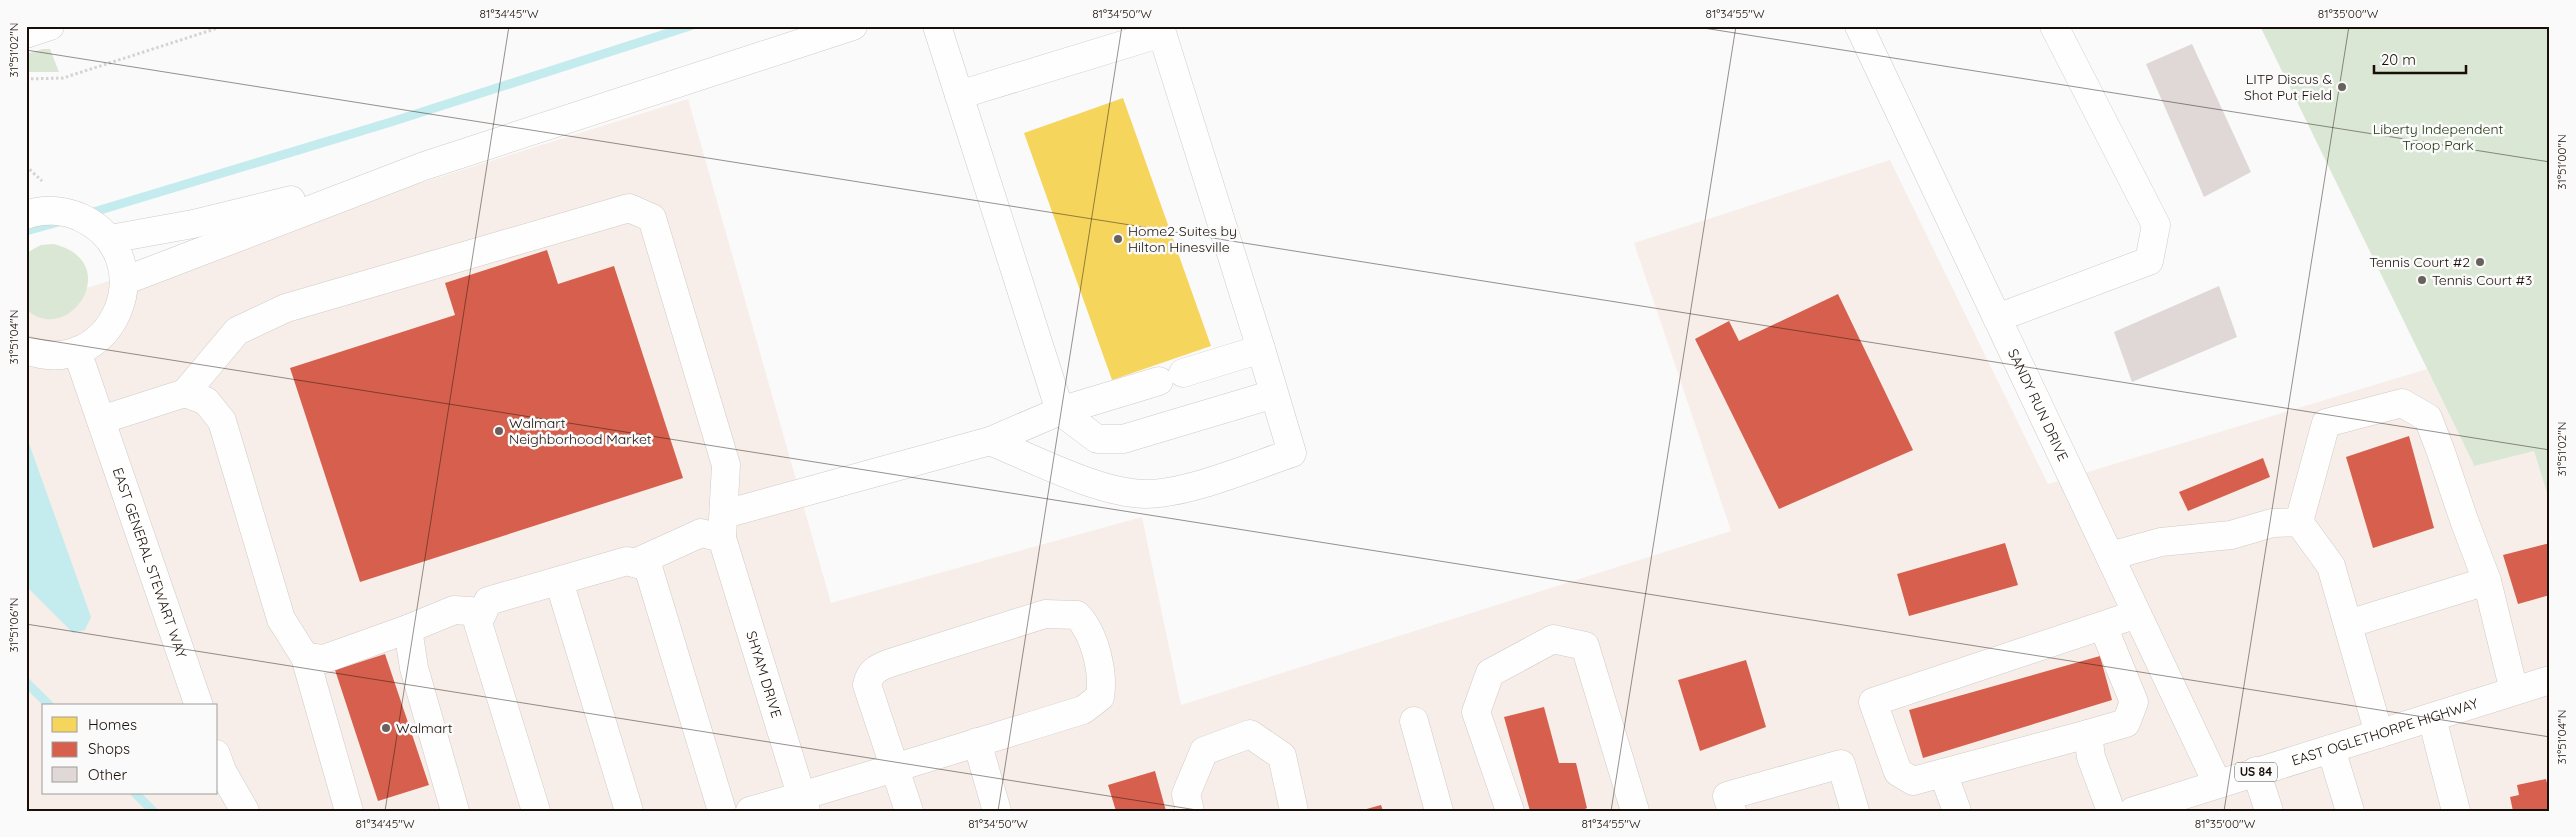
<svg xmlns="http://www.w3.org/2000/svg" width="2576" height="837" font-family="Quicksand,sans-serif">
<style>
.built{fill:#f7eee9;fill-rule:evenodd}
.green{fill:#dbe7d5}
.water{fill:#c4ebee}
.homes{fill:#f6d55c}
.shops{fill:#d6604d}
.lines{fill:none;stroke-linecap:round;stroke-linejoin:round}
.stream{stroke:#c4ebee;stroke-width:9}
.building{fill:#e0d8d7}
.minor-casing{stroke:#d0cac6;stroke-width:29}
.highway-casing{stroke:#d0cac6;stroke-width:29}
.path{stroke:#d5d4d3;stroke-width:3;stroke-dasharray:2.5 2.5;stroke-linecap:butt}
.minor{stroke:#fefefe;stroke-width:28}
.highway{stroke:#fefefe;stroke-width:28}
.ticks{fill:none;stroke:#1a0f08;stroke-width:1;stroke-opacity:0.45}
.poi-dot{fill:#68615d;stroke:#fafafa;stroke-width:2}
.labels{text-anchor:middle;stroke-width:5;stroke-linejoin:round;paint-order:stroke}
.shield{fill:#fafafa;stroke:#5d5651;stroke-width:1}
.shield-label{font-size:12px;font-weight:bold;fill:#1a0f08}
.poi-label{font-size:14px;fill:#1a0f08;stroke:#fafafa;text-anchor:start}
.park-label{font-size:14px;fill:#193109;stroke:#fafafa}
.street-label{font-size:14px;fill:#1a0f08;stroke:#fafafa}
.neatline{fill:none;stroke:#1a0f08;stroke-width:2}
.ticks-label{font-size:12px;text-anchor:middle;fill:#1a0f08}
</style>
<rect width="100%" height="100%" fill="#fafafa"/>
<!-- built -->
<path class="built" d="M 688,99 L 831,603 L 1142,517 L 1181,705 L 1731,531 L 1634,243 L 1890,160 L 2048,484 L 2427,369 L 2473,463 L 2534,451 L 2550,503 L 2550,811 L 26,811 L 26,307 ZM 44,706 L 216,706 L 216,793 L 44,793 Z"/>
<!-- green -->
<g class="green">
<path d="M 2260,26 L 2550,26 L 2550,503 L 2534,451 L 2474,466 L 2473,463 Z"/>
<path d="M 43,49 L 50,49 L 59,72 L 26,72 L 26,54 Z"/>
<path d="M 53,244 C 126,261 69,349 26,309 L 26,253 L 41,245 Z"/>
</g>
<!-- water -->
<path class="water" d="M 26,435 L 91,617 L 85,630 L 73,633 L 26,586 Z"/>
<!-- homes -->
<path class="homes" d="M 1123,98 L 1211,346 L 1112,380 L 1024,133 Z"/>
<!-- shops -->
<g class="shops">
<path d="M 547,250 L 558,284 L 614,266 L 683,478 L 360,582 L 290,368 L 455,315 L 445,283 Z"/>
<path d="M 1838,294 L 1913,450 L 1779,509 L 1695,339 L 1729,321 L 1739,341 Z"/>
<path d="M 2409,436 L 2434,528 L 2373,548 L 2346,457 Z"/>
<path d="M 2263,458 L 2270,477 L 2188,511 L 2179,492 Z"/>
<path d="M 2005,543 L 2018,585 L 1909,616 L 1897,574 Z"/>
<path d="M 2550,543 L 2550,595 L 2518,604 L 2503,555 Z"/>
<path d="M 385,654 L 429,785 L 378,801 L 335,670 Z"/>
<path d="M 2100,656 L 2112,700 L 1923,758 L 1909,710 Z"/>
<path d="M 1746,660 L 1766,727 L 1700,751 L 1678,680 Z"/>
<path d="M 1544,707 L 1559,763 L 1576,763 L 1587,808 L 1581,811 L 1530,811 L 1504,717 Z"/>
<path d="M 1155,771 L 1166,811 L 1116,811 L 1108,785 Z"/>
<path d="M 2546,779 L 2550,794 L 2550,811 L 2513,811 L 2510,797 L 2519,795 L 2517,785 Z"/>
<path d="M 1381,805 L 1383,811 L 1363,811 L 1363,810 Z"/>
</g>
<g class="lines">
<!-- stream -->
<g class="stream">
<path d="M 87,214 L 391,122 L 690,26"/>
<path d="M 26,231 L 62,221"/>
<path d="M 26,682 L 50,706"/>
<path d="M 135,793 L 153,811"/>
</g>
</g>
<!-- building -->
<g class="building">
<path d="M 2192,44 L 2251,172 L 2204,197 L 2146,64 Z"/>
<path d="M 2219,286 L 2237,337 L 2132,382 L 2114,332 Z"/>
</g>
<g class="lines">
<defs>
<g id="minor">
<path d="M 937,26 L 959,95"/>
<path id="s1" d="M 1859,26 L 2217,783"/>
<path d="M 26,34 L 50,26"/>
<path d="M 26,215 C 44,208 65,210 82,218 C 165,259 112,382 26,350"/>
<path d="M 110,239 L 193,224 L 291,200"/>
<path d="M 124,281 L 424,166 L 853,26"/>
<path d="M 1997,318 L 2149,261 L 2156,225 L 2054,26"/>
<path id="s2" d="M 77,351 L 199,706"/>
<path d="M 1183,373 L 1261,349 L 1162,33 L 959,95 L 1060,411 L 1097,439 L 1123,439 L 1274,394"/>
<path id="s3" d="M 185,393 L 237,331 L 286,308 L 629,208 L 652,218 L 726,465 L 722,538 L 806,811"/>
<path d="M 101,420 L 185,393 L 206,401 L 222,421 L 281,619 L 305,657 L 324,659 L 408,629"/>
<path d="M 990,441 C 1034,459 1098,493 1145,494 C 1188,494 1250,467 1292,453 L 1261,349"/>
<path d="M 725,514 L 990,441 L 1060,411 L 1159,381"/>
<path d="M 2299,522 L 2326,423 L 2402,403 L 2428,418 L 2441,452 L 2464,520 L 2487,581 L 2514,691"/>
<path d="M 2110,556 L 2161,542 L 2231,535 L 2272,523 L 2299,522 L 2331,566 L 2379,734"/>
<path d="M 635,563 L 701,533 L 722,538"/>
<path d="M 559,581 L 629,811"/>
<path d="M 2348,624 L 2487,581"/>
<path d="M 2103,626 L 2134,702 L 2126,723 L 2088,734 L 2091,757 L 2111,811"/>
<path d="M 305,657 L 349,811"/>
<path d="M 2432,718 L 2456,811"/>
<path d="M 1414,721 L 1439,811"/>
<path d="M 977,742 L 997,811"/>
<path d="M 2331,749 L 2350,811"/>
<path d="M 216,754 L 222,771 L 245,811"/>
<path d="M 2256,771 L 2269,811"/>
<path d="M 1943,773 L 2088,734"/>
<path d="M 1189,807 L 1186,794 L 1204,751 L 1250,734 L 1282,756 L 1294,811"/>
<path d="M 455,811 L 414,668 L 408,629 L 454,610 L 483,612"/>
<path d="M 536,811 L 478,623 L 488,601 L 627,561 L 648,567 L 722,811"/>
<path d="M 750,811 C 861,779 972,744 1083,710 L 1100,697 C 1104,672 1095,634 1077,615 L 1045,614 L 890,663 C 877,668 870,671 867,685 L 909,811"/>
<path d="M 1510,811 L 1476,712 L 1490,673 L 1553,639 L 1585,646 L 1635,811"/>
<path d="M 1732,811 L 1727,796 L 1841,764 L 1855,811"/>
<path d="M 1957,811 L 1943,773 L 1913,781 L 1898,772 L 1873,702 L 2137,614"/>
</g>
<g id="highway">
<path id="s4" d="M 2133,811 L 2550,680"/>
</g>
</defs>
<!-- minor casing -->
<use href="#minor" class="minor-casing"/>
<!-- highway casing -->
<use href="#highway" class="highway-casing"/>
<!-- path -->
<g class="path">
<path d="M 26,79 L 63,78 L 224,26"/>
<path d="M 26,166 L 42,181"/>
</g>
<!-- minor -->
<use href="#minor" class="minor"/>
<!-- highway -->
<use href="#highway" class="highway"/>
</g>
<!-- ticks -->
<path class="ticks" d="M 1691,26 L 2550,162M 26,50 L 2550,450M 26,337 L 2550,737M 26,624 L 1203,811M 385,811 L 509,26M 998,811 L 1122,26M 1611,811 L 1736,26M 2224,811 L 2349,26"/>
<!-- markers -->
<g class="poi-dot">
<circle cx="2342" cy="87" r="5"/>
<circle cx="1118" cy="239" r="5"/>
<circle cx="2480" cy="262" r="5"/>
<circle cx="2422" cy="280" r="5"/>
<circle cx="499" cy="431" r="5"/>
<circle cx="386" cy="728" r="5"/>
</g>
<g class="labels">
<!-- shield labels -->
<rect class="shield" x="2235" y="762.5" width="42" height="19" rx="4"/>
<g class="shield-label">
<text x="2256" y="776">US 84</text>
</g>
<!-- poi labels -->
<g class="poi-label">
<text x="2332" y="84" text-anchor="end">LITP Discus &amp;<tspan x="2332" dy="16">Shot Put Field</tspan></text>
<text x="1128" y="236">Home2 Suites by<tspan x="1128" dy="16">Hilton Hinesville</tspan></text>
<text x="2470" y="267" text-anchor="end">Tennis Court #2</text>
<text x="2432" y="285">Tennis Court #3</text>
<text x="509" y="428">Walmart<tspan x="509" dy="16">Neighborhood Market</tspan></text>
<text x="396" y="733">Walmart</text>
</g>
<!-- park labels -->
<g class="park-label">
<text x="2438" y="134">Liberty Independent<tspan x="2438" dy="16">Troop Park</tspan></text>
</g>
<!-- street labels -->
<g class="street-label">
<text dy="5" stroke="none"><textPath href="#s1" startOffset="419">SANDY RUN DRIVE</textPath></text>
<text dy="5" stroke="none"><textPath href="#s2" startOffset="224">EAST GENERAL STEWART WAY</textPath></text>
<text dy="5" stroke="none"><textPath href="#s3" startOffset="991">SHYAM DRIVE</textPath></text>
<text dy="5" stroke="none"><textPath href="#s4" startOffset="264">EAST OGLETHORPE HIGHWAY</textPath></text>
</g>
</g>
<!-- border -->
<rect width="2576" height="837" fill="none" stroke="#fafafa" stroke-width="55"/>
<!-- legend -->
<rect x="42" y="704" width="175" height="90" fill="#fafafa" stroke="#a09c99"/>
<rect x="52" y="717" width="25" height="15" fill="#f6d55c" stroke="#a09c99"/>
<text x="88" y="730" font-size="15" fill="#1a0f08">Homes</text>
<rect x="52" y="742" width="25" height="15" fill="#d6604d" stroke="#a09c99"/>
<text x="88" y="754" font-size="15" fill="#1a0f08">Shops</text>
<rect x="52" y="767" width="25" height="15" fill="#e0d8d7" stroke="#a09c99"/>
<text x="88" y="780" font-size="15" fill="#1a0f08">Other</text>
<!-- scale -->
<path d="M2374 65v8h92v-8" fill="none" stroke="#1a0f08" stroke-width="2.5"/>
<text x="2381" y="65" font-size="15" fill="#1a0f08" stroke="#fafafa" stroke-width="4" paint-order="stroke">20 m</text>
<rect x="28" y="28" width="2520" height="782" class="neatline"/>
<g class="ticks-label">
<text x="509" y="18">81°34'45"W</text>
<text x="1122" y="18">81°34'50"W</text>
<text x="1735" y="18">81°34'55"W</text>
<text x="2348" y="18">81°35'00"W</text>
<text transform="translate(14 50) rotate(-90)" y="4">31°51'02"N</text>
<text transform="translate(2562 162) rotate(-90)" y="4">31°51'00"N</text>
<text transform="translate(14 337) rotate(-90)" y="4">31°51'04"N</text>
<text transform="translate(2562 449) rotate(-90)" y="4">31°51'02"N</text>
<text transform="translate(14 625) rotate(-90)" y="4">31°51'06"N</text>
<text transform="translate(2562 737) rotate(-90)" y="4">31°51'04"N</text>
<text x="385" y="828">81°34'45"W</text>
<text x="998" y="828">81°34'50"W</text>
<text x="1611" y="828">81°34'55"W</text>
<text x="2225" y="828">81°35'00"W</text>
</g>
</svg>
